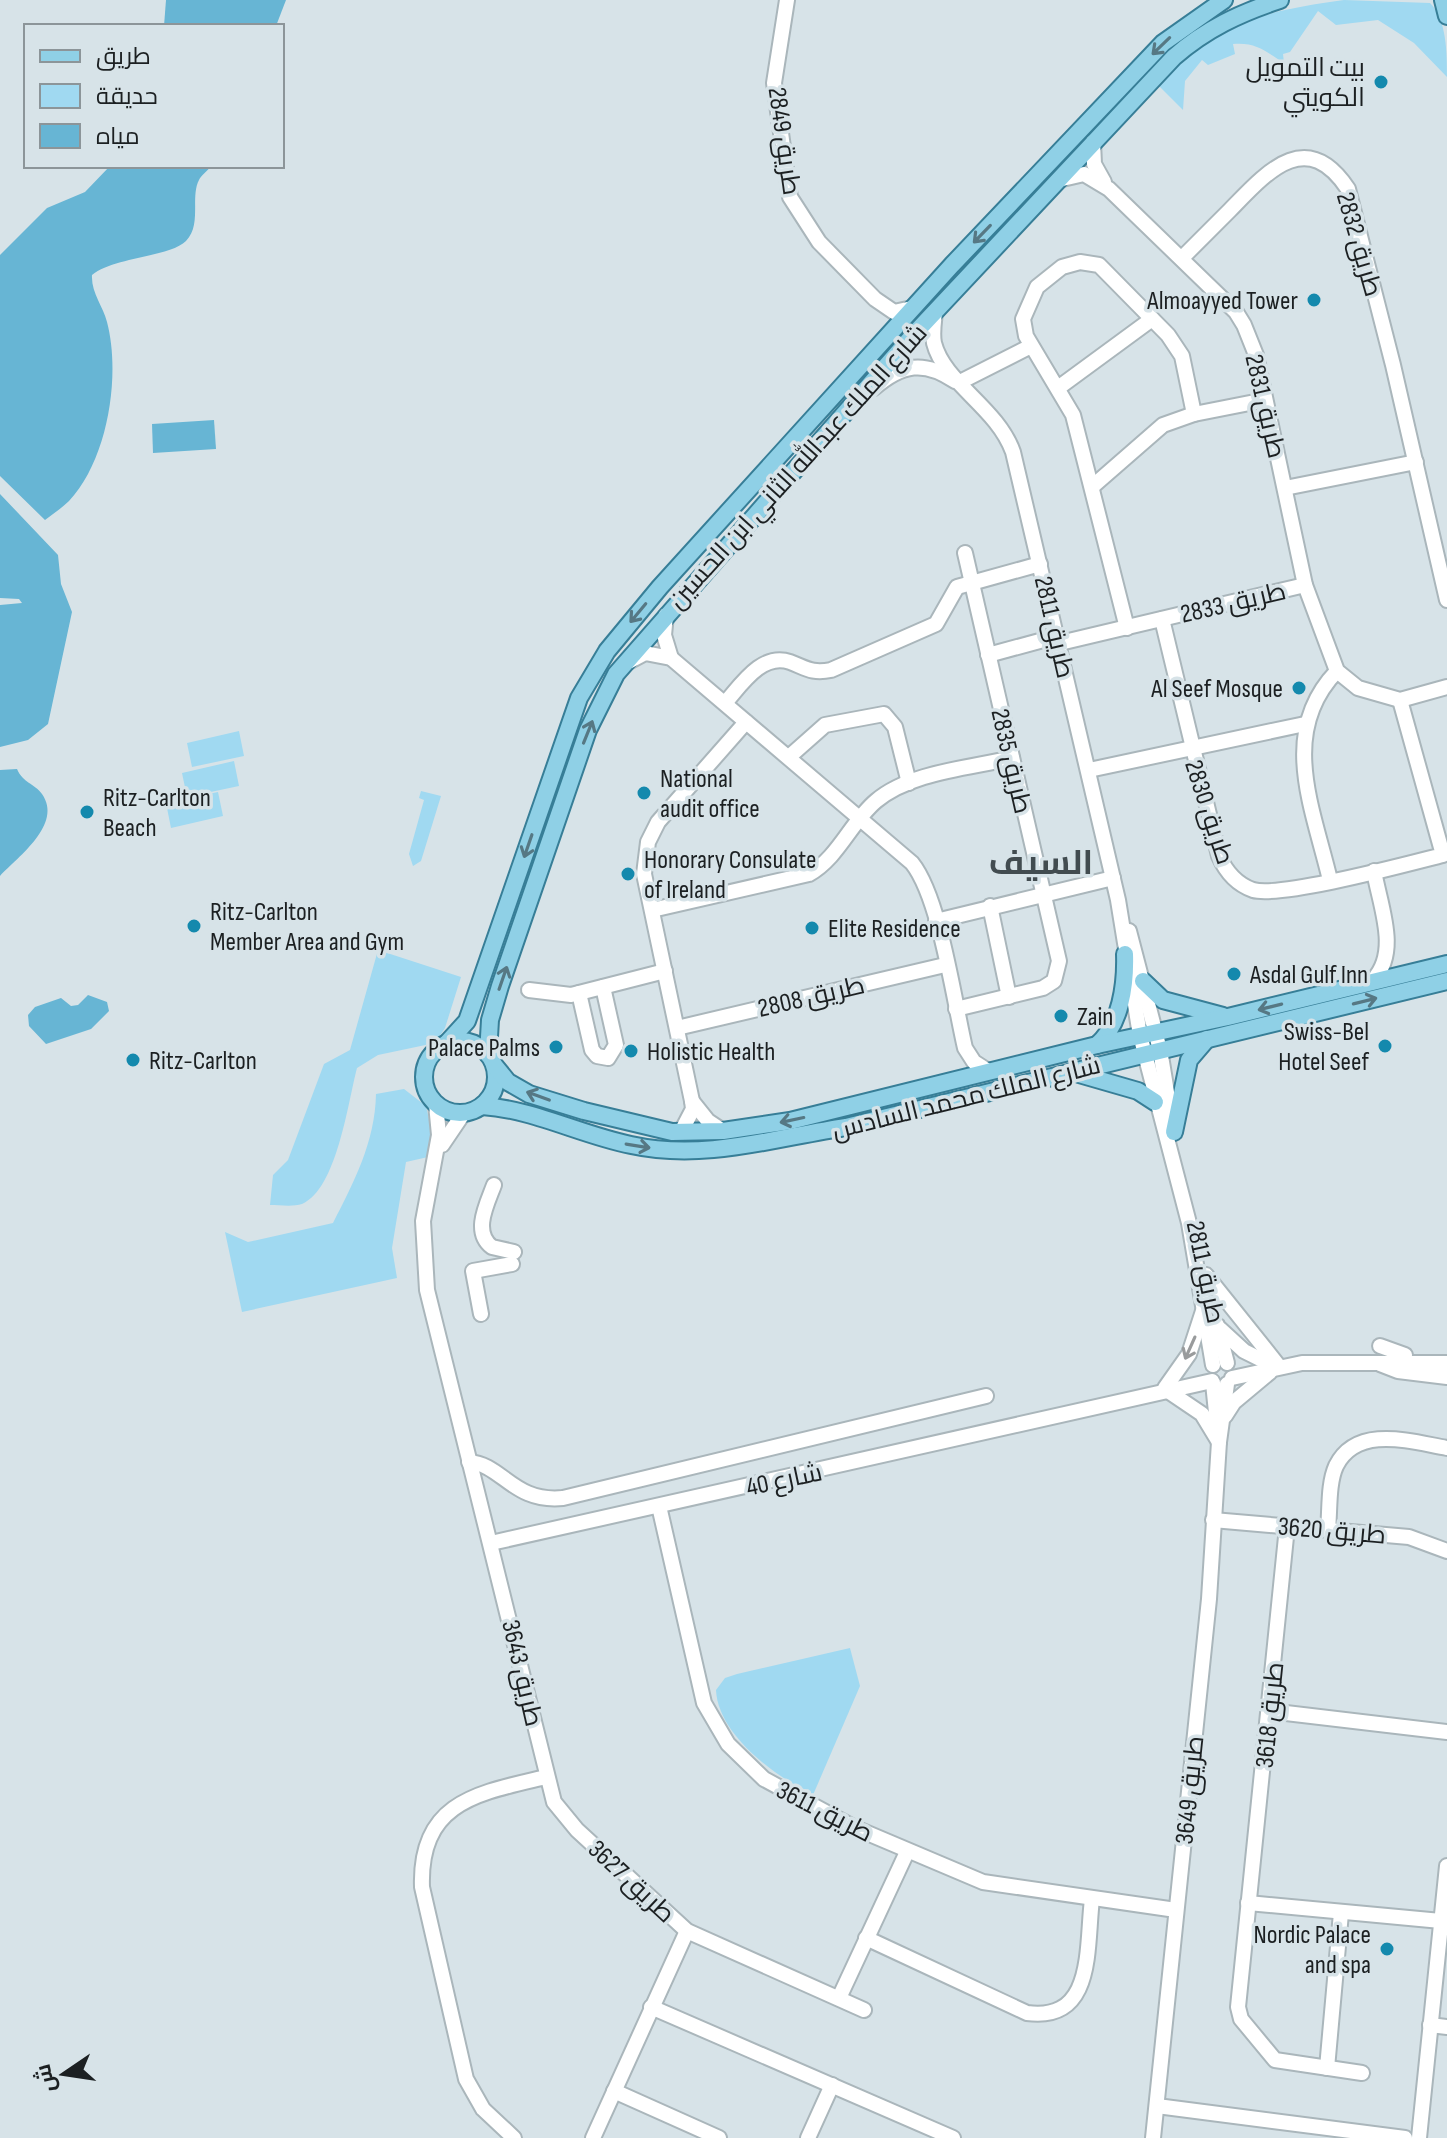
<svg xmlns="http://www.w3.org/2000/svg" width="1447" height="2138" font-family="'Sofia Sans Condensed',Cairo,sans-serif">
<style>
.green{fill:#a0d9f1}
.water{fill:#67b5d4}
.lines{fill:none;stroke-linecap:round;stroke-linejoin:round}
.minor-casing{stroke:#aab6bb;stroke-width:18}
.major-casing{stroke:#377e97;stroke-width:20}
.minor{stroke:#fff;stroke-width:14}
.major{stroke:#8fd0e6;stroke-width:16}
.oneway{stroke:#567884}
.oneway2{stroke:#999b9c}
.poi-dot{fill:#1489ad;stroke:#d7e3e8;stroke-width:3}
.labels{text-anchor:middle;stroke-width:7;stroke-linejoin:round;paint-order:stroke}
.poi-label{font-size:26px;fill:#1c2022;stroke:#d7e3e8;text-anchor:start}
.street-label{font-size:26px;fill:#1c2022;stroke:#d7e3e8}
.district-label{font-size:34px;font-weight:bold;fill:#424c50;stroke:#d7e3e8}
</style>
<rect width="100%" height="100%" fill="#d7e3e8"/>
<!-- green -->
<g class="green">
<path d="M 1344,0 L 1430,3 C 1447,20 1447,53 1447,77 L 1414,43 L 1378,20 L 1336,25 L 1318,11 L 1290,52 L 1283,54 L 1284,63 C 1265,51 1256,42 1233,44 L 1235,54 L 1208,65 L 1202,60 L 1185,81 L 1183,110 L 1156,83 C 1219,22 1259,12 1344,0 Z"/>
<path d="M 239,731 L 244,756 L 192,767 L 187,743 Z"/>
<path d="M 234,761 L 239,786 L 187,797 L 182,773 Z"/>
<path d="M 421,791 L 441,796 L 421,861 L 413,866 L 409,854 L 424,800 L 419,798 Z"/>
<path d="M 218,792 L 223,816 L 171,828 L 166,803 Z"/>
<path d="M 378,950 L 461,977 L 445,1028 L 435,1043 L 378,1055 L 357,1068 C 348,1102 337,1189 302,1204 C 293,1207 279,1205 270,1205 L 273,1175 L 288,1160 L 324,1064 L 350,1050 Z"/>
<path d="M 404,1089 L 426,1106 L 432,1133 L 428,1157 L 406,1162 L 392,1248 L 397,1278 L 242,1312 L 225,1232 L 248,1242 L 333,1223 C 354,1182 375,1142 376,1094 Z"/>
<path d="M 850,1648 L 860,1686 L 813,1795 C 776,1777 718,1735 716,1690 L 725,1678 L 737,1674 Z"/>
</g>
<!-- water -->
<g class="water">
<path d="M 166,0 L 286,0 L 276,26 L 164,26 Z"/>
<path d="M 110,166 L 211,166 C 208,171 201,175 199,180 C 190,197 202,225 186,241 C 170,257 114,257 92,275 C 91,293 103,306 107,322 C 121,375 108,460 69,501 C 62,508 53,514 45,520 L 0,476 L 0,255 L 47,208 L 85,192 Z"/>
<path d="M 214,420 L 216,449 L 153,453 L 152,424 Z"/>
<path d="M 0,494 L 58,555 L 61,584 L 72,612 L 48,724 L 28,740 L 0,747 L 0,605 L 22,603 L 19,599 L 0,598 Z"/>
<path d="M 17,769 C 23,783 34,783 42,794 C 63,824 19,856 0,876 L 0,770 Z"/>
<path d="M 88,995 L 107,1002 L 109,1011 L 91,1029 L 46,1044 L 29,1026 L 28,1015 L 35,1007 L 61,998 L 71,1006 L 78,1005 Z"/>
</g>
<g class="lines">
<defs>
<g id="minor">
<path d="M 787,0 L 774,83 L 790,197 L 819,242 L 875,299 L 894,312 L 912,308"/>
<path d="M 1093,142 L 1094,164 L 1104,182"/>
<path d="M 1058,180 L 1084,174 L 1109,189 L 1236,312 L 1244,325 L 1256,355 L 1305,585 L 1337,671 L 1358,688 L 1400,700 L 1447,687"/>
<path d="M 1182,258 C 1198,242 1214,226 1230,210 C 1266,173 1306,126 1348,189 L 1393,365 L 1447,600"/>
<path d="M 935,312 C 934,322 932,333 934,343 C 944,383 997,407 1013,452 L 1118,900 L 1140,1035 L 1189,1223 L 1213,1365"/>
<path d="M 960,382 L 1031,346"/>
<path d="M 874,388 C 902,364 924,360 955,381"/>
<path d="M 1058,388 L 1152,319"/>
<path d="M 1093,486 L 1163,425 L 1194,414 L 1265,400"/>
<path d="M 1285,488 L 1416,462"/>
<path d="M 666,615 L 664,635 L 671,658"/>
<path d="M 1162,619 L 1219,856 C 1226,872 1236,884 1253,890 C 1282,898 1407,864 1443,855 L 1400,700"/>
<path d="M 1127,628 L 1073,415 L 1026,336 L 1023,319 L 1037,287 L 1062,267 L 1080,262 L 1099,265 L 1168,335 L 1182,356 L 1194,414"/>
<path d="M 1060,643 L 1305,585"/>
<path d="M 988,655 L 1058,636"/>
<path d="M 630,661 L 645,653 L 671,658 L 912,863 C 940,898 954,1001 965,1048 L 974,1062 L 988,1071"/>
<path d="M 725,703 C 741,685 762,652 790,662 C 806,668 812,674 831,670 L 936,624 L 957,587 L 1040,564"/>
<path d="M 790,756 L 825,725 L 884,714 L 895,727 L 909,783"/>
<path d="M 1089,770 L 1305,724"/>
<path d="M 1330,880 C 1313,808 1278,732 1337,671"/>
<path d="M 990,906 L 1009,997"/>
<path d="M 652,910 L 809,874 C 838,858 851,822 876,801 C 910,772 970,768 1012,758"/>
<path d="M 936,921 L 1113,878"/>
<path d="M 1129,931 L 1160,1050 L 1173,1129"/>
<path d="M 1373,980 C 1400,952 1380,906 1374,871"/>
<path d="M 529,990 L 571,995 L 665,971"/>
<path d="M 579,993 L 592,1050 L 597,1056 L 608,1058 L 616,1045 L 603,987"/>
<path d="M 956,1009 L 1043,988 L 1054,981 L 1059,961 L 965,553"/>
<path d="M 677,1028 L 945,965"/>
<path d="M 692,1101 L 708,1121 L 723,1131"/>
<path d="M 436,1104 L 439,1135 L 423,1221 L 427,1290 L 554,1802 L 577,1830 L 687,1931 L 864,2010"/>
<path d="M 681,1132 L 693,1109 L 692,1101 L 644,874 L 648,842 L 658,822 L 746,722"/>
<path d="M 442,1145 L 463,1114"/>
<path d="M 494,1185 C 487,1204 472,1232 492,1247 L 514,1252"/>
<path d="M 1206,1275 L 1278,1365"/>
<path d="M 481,1314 L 473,1271 L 512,1264"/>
<path d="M 1217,1325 L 1227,1363"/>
<path d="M 1220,1329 L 1244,1351 L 1272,1365"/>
<path d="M 1380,1346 L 1405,1355"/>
<path d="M 1380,1364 L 1398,1371 L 1447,1377"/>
<path d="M 1232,1378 L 1302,1363 L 1447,1363"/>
<path d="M 1213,1383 L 1217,1422"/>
<path d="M 1165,1388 L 1189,1354 L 1203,1311"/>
<path d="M 1168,1391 L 1202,1414 L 1219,1442"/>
<path d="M 1225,1416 L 1234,1402 L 1270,1372"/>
<path d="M 469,1462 C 502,1464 513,1503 563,1498 L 986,1396"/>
<path d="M 659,1506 L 704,1703 L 728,1744 L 764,1779 L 853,1827 L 983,1882 L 1176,1910"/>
<path d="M 1213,1520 L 1409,1537 L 1447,1551"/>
<path d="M 1287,1527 L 1238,2007 L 1241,2019 L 1275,2060 L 1362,2073"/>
<path d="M 1328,1529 C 1330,1509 1328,1484 1336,1466 C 1357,1424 1412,1442 1447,1448"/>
<path d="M 491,1543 L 1212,1381"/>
<path d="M 1269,1711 L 1447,1732"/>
<path d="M 1248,1903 L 1441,1921"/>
<path d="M 866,1938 L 1027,2013 C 1095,2022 1086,1948 1092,1899"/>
<path d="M 839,1998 L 907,1852"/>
<path d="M 651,2007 L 953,2138"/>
<path d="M 1430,2025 L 1447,2027"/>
<path d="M 1327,2068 L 1341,1913"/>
<path d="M 614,2091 L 719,2138"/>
<path d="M 1157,2106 L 1405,2138"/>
<path d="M 514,2138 L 483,2109 L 466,2079 L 422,1887 C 419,1801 479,1793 546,1777"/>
<path d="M 593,2138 L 687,1931"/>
<path d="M 808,2138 L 832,2085"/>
<path d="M 1153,2138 L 1209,1599 L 1219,1442 L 1227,1384"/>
<path d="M 1419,2138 L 1447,1866"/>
</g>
<g id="major">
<path d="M 1443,0 L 1447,16"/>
<path d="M 1143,981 L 1163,1000 L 1223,1016"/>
<circle cx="460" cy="1077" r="36"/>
<path d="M 447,1043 L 467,1021 L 579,698 L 607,651 L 660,587 L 952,265 L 1163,43 L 1224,0"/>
<path d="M 1097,1045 C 1121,1024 1126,984 1125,954"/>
<path d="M 488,1054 L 490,1020 L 500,986 L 588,730 L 616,674 L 915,333 L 1174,57 C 1206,29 1240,13 1280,0"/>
<path d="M 495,1066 L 508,1082 L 529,1094 L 584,1111 L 672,1132 L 723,1131 L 790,1121 L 1097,1045 L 1228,1017 L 1447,964"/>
<path d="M 1072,1072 L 1138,1091 L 1155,1102"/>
<path d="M 482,1106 C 533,1109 581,1135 631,1145 C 704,1161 774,1138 846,1127 L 1447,981"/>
<path d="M 1174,1132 L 1189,1060 L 1207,1039"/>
</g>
</defs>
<!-- minor casing -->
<use href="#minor" class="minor-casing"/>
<!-- major casing -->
<use href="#major" class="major-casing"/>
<!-- minor -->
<use href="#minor" class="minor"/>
<!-- major -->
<use href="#major" class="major"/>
</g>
<!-- one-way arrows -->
<defs><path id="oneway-shaft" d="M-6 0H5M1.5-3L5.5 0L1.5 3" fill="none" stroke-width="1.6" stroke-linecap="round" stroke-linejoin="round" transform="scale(2)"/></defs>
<g class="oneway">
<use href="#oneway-shaft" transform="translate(1161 46) rotate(136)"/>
<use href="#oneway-shaft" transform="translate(982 234) rotate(134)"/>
<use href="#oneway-shaft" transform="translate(638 613) rotate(130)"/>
<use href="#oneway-shaft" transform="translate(588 732) rotate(-68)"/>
<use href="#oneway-shaft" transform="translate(528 846) rotate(109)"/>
<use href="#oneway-shaft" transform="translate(503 978) rotate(-71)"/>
<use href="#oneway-shaft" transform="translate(1365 1001) rotate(-14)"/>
<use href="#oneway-shaft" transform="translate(1270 1007) rotate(166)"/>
<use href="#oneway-shaft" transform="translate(538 1096) rotate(-160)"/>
<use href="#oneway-shaft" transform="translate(792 1120) rotate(168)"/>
<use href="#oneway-shaft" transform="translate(638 1146) rotate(9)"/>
</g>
<use class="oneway2" href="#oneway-shaft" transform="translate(1190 1348) rotate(114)"/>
<!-- markers -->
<g class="poi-dot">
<circle cx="1381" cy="82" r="8"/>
<circle cx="1314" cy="300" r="8"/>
<circle cx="1299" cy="688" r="8"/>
<circle cx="644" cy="793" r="8"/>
<circle cx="87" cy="812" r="8"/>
<circle cx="628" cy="874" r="8"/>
<circle cx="194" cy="926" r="8"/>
<circle cx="812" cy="928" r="8"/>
<circle cx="1234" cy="974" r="8"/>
<circle cx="1061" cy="1016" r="8"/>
<circle cx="1385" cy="1046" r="8"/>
<circle cx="556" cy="1047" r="8"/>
<circle cx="631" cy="1051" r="8"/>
<circle cx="133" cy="1060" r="8"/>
<circle cx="1387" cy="1949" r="8"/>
</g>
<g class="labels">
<!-- poi labels -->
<g class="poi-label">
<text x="1365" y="76" text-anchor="end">بيت التمويل<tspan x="1365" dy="30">الكويتي</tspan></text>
<text x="1298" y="309" text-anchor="end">Almoayyed Tower</text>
<text x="1283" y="697" text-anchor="end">Al Seef Mosque</text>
<text x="660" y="787">National<tspan x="660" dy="30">audit office</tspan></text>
<text x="103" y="806">Ritz-Carlton<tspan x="103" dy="30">Beach</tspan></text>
<text x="644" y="868">Honorary Consulate<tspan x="644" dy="30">of Ireland</tspan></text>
<text x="210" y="920">Ritz-Carlton<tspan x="210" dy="30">Member Area and Gym</tspan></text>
<text x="828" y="937">Elite Residence</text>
<text x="1250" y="983">Asdal Gulf Inn</text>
<text x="1077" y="1025">Zain</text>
<text x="1369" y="1040" text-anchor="end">Swiss-Bel<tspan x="1369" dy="30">Hotel Seef</tspan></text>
<text x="540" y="1056" text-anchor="end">Palace Palms</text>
<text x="647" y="1060">Holistic Health</text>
<text x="149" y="1069">Ritz-Carlton</text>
<text x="1371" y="1943" text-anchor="end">Nordic Palace<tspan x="1371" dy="30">and spa</tspan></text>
</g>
<!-- street labels -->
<g class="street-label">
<text transform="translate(785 141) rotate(82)" y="9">طريق 2849</text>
<text transform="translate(1360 244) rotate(74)" y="9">طريق 2832</text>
<text transform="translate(1266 406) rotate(77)" y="9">طريق 2831</text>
<text transform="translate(797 466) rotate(-48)" y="9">شارع الملك عبدالله الثاني ابن الحسين</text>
<text transform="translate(1233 602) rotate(-13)" y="9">طريق 2833</text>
<text transform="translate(1055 627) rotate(77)" y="9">طريق 2811</text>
<text transform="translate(1012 761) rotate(77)" y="9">طريق 2835</text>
<text transform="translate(1210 812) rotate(72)" y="9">طريق 2830</text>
<text transform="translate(811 996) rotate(-13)" y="9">طريق 2808</text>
<text transform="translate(966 1097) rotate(-14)" y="9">شارع الملك محمد السادس</text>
<text transform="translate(1206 1272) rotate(78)" y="9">طريق 2811</text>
<text transform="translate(784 1479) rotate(-12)" y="9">شارع 40</text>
<text transform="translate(1332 1530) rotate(5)" y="9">طريق 3620</text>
<text transform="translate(523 1673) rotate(77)" y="9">طريق 3643</text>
<text transform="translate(1269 1715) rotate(-84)" y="9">طريق 3618</text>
<text transform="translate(1189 1790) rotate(-84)" y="9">طريق 3649</text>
<text transform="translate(825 1811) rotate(27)" y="9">طريق 3611</text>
<text transform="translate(632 1881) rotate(43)" y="9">طريق 3627</text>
</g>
<!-- district labels -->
<g class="district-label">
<text x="1041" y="874">السيف</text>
</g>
</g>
<!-- legend -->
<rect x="24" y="24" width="260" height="144" fill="#d7e3e8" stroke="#8c9599" stroke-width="2"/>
<rect x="40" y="50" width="40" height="12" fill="#8fd0e6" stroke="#8c9599" stroke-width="2"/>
<text x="96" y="64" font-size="24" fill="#1c2022">طريق</text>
<rect x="40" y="84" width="40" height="24" fill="#a0d9f1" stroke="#8c9599" stroke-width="2"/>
<text x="96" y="104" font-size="24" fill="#1c2022">حديقة</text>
<rect x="40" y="124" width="40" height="24" fill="#67b5d4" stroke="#8c9599" stroke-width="2"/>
<text x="96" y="144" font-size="24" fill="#1c2022">مياه</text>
<!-- north arrow -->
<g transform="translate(64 2074) rotate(257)" stroke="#d7e3e8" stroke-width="6" paint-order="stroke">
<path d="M0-6L14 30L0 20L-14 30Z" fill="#1c2022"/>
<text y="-12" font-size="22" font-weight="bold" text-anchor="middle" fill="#1c2022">ش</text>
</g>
</svg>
